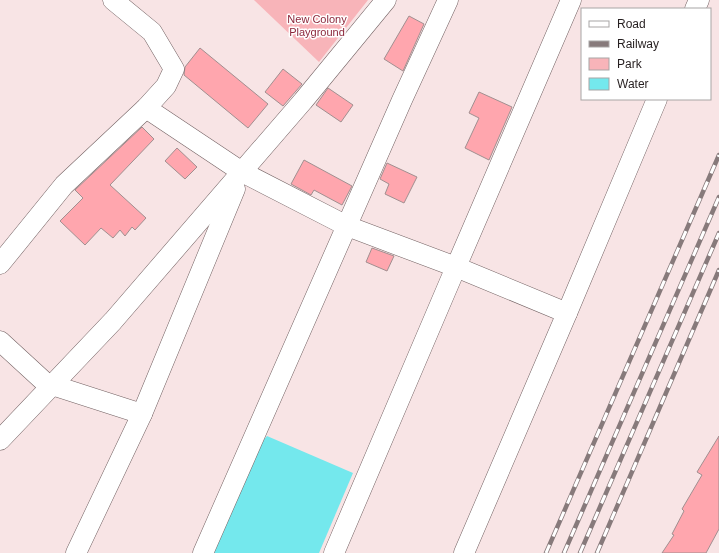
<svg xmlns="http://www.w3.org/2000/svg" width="719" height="553" font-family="Helvetica,sans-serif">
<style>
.green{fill:#f8b4b9}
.water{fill:#74e8ed}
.building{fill:#ffa6ae;stroke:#a18f90}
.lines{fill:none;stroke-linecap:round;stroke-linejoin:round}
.street-casing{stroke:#736263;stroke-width:21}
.street{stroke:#fff;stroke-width:20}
.rail-casing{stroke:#877a7b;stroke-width:4.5}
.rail{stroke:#fff;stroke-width:3;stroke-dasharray:9;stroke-linecap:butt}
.labels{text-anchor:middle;stroke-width:3;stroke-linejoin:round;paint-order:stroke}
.park-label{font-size:11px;fill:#8c273b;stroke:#fff}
</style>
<rect width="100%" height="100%" fill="#f8e4e5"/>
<!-- green -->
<path class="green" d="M 254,0 L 368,0 L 319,62 Z"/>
<!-- water -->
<path class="water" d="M 267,436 L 353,473 L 319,553 L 214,553 L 259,445 Z"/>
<!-- building -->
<g class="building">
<path d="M 409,16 L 424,24 L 403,71 L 384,59 Z"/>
<path d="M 200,48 L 268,104 L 248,128 L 184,75 L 185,67 Z"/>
<path d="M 283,69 L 302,84 L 283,106 L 265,92 Z"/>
<path d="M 328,88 L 353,105 L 341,122 L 316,105 Z"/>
<path d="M 479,92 L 512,107 L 489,160 L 465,148 L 479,118 L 469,113 Z"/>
<path d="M 142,127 L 154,139 L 110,185 L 146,218 L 135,230 L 132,227 L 125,236 L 120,230 L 113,238 L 101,228 L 85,245 L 60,221 L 83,198 L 75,190 Z"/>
<path d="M 177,148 L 197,167 L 185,179 L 165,161 Z"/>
<path d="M 304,160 L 352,186 L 342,205 L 314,190 L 311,195 L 291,184 Z"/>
<path d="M 387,163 L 417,177 L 404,203 L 385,194 L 389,184 L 380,179 Z"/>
<path d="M 372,248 L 394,256 L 387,271 L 366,262 Z"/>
<path d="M 719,436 L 719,529 L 706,553 L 662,553 L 674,535 L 672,534 L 684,511 L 682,509 L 702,475 L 697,472 Z"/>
</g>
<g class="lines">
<defs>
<g id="street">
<path d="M 695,9 L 699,0"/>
<path d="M 146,108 L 242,172 L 347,226 L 456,267 L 567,313"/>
<path d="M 0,264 L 64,185 L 146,108 L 166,86 L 174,69 L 152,32 L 113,0"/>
<path d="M 0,341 L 49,386 L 52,385 L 142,414"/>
<path d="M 0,440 L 113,321 L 303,101 L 386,0"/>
<path d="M 76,553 L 142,414 L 235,189"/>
<path d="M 203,553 L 402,100 L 448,0"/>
<path d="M 334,553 L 456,267 L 571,0"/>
<path d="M 464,553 L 567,313 L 657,99"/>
</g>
</defs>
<!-- street casing -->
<use href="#street" class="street-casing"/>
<!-- street -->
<use href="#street" class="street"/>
<defs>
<g id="rail">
<path d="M 546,553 L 719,155"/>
<path d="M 564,553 L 719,197"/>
<path d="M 580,553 L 719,233"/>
<path d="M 597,553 L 719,270"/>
</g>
</defs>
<!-- rail casing -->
<use href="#rail" class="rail-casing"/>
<!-- rail -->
<use href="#rail" class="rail"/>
</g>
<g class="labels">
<!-- park labels -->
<g class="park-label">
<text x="317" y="23">New Colony<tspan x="317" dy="13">Playground</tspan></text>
</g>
</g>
<!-- legend -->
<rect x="581" y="8" width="130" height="92" fill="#ffffff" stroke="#a8a5a5"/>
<rect x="589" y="21" width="20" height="6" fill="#ffffff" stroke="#a8a5a5"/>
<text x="617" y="28" font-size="12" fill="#251e1f">Road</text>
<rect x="589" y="41" width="20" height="6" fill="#877a7b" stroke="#a8a5a5"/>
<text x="617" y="48" font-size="12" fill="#251e1f">Railway</text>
<rect x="589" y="58" width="20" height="12" fill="#f8b4b9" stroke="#a8a5a5"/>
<text x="617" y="68" font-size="12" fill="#251e1f">Park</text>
<rect x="589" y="78" width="20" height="12" fill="#74e8ed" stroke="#a8a5a5"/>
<text x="617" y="88" font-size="12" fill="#251e1f">Water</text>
</svg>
